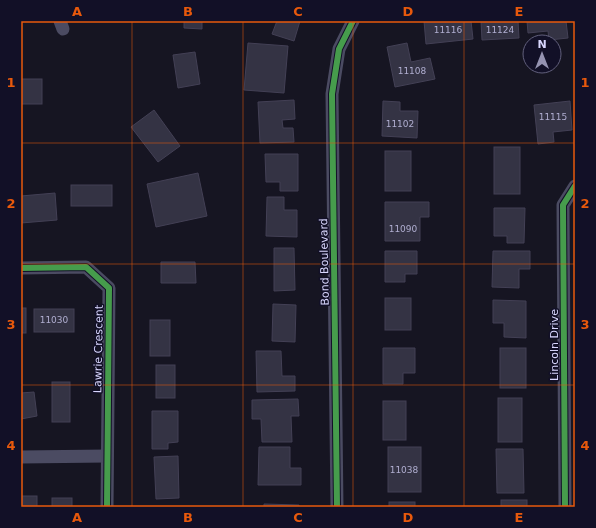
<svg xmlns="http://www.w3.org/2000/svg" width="596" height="528" font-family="'DejaVu Sans',sans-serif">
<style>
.building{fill:#343344;stroke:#434055}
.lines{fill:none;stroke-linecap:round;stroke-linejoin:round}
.street{stroke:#4b4b62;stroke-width:13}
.cycleway-casing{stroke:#121027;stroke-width:8}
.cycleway{stroke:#469c4c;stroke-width:6}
.grid{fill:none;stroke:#e8590c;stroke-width:1;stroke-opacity:0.55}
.labels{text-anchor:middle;stroke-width:3;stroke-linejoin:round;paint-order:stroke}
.number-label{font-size:9px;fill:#b0aed0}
.street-label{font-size:11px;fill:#d9d7fe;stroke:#121027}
.neatline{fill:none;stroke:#e8590c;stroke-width:1.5}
.grid-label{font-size:13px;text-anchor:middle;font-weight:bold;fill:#e8590c}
</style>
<rect width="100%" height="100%" fill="#161522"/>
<!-- building -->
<g class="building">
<path d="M 184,21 L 202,21 L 202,29 L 184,28 Z"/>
<path d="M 277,21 L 300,21 L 294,41 L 272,34 Z"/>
<path d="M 424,21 L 471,21 L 473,39 L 426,44 Z"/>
<path d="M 481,21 L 518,21 L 519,38 L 482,40 Z"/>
<path d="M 527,21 L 566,21 L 568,38 L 549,40 L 548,31 L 528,33 Z"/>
<path d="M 248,43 L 288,46 L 284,93 L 244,90 Z"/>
<path d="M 407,43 L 411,62 L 430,58 L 435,79 L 395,87 L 387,47 Z"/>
<path d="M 195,52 L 200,84 L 178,88 L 173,55 Z"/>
<rect x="21" y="79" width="21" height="25"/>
<path d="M 294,100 L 295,119 L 282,120 L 283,128 L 293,128 L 294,142 L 260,143 L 258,102 Z"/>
<path d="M 383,101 L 400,102 L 400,111 L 418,111 L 417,138 L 382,136 Z"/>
<path d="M 570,101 L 572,130 L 553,132 L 554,142 L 538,144 L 534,105 Z"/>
<path d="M 154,110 L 180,146 L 158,162 L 131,127 Z"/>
<rect x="494" y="147" width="26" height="47"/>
<rect x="385" y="151" width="26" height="40"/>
<path d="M 265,154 L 298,154 L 298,191 L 280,191 L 280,182 L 266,182 Z"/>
<path d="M 198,173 L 207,216 L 156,227 L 147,184 Z"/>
<rect x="71" y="185" width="41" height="21"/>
<path d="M 55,193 L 57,220 L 21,223 L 21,196 Z"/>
<path d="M 267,197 L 284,197 L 284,210 L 297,210 L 297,237 L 266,236 Z"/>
<path d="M 385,202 L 429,202 L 429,217 L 420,217 L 420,241 L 385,241 Z"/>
<path d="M 494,208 L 525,208 L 524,243 L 507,243 L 507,236 L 494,236 Z"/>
<path d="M 274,248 L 294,248 L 295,290 L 274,291 Z"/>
<path d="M 385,251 L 417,251 L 417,274 L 405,274 L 405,282 L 385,282 Z"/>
<path d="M 493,251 L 530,251 L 530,269 L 519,269 L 519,288 L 492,287 Z"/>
<path d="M 161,262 L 195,262 L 196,283 L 161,283 Z"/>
<rect x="385" y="298" width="26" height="32"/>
<path d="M 493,300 L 526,301 L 526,338 L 504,337 L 504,323 L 493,323 Z"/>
<path d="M 273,304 L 296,305 L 295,342 L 272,341 Z"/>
<rect x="21" y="308" width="5" height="25"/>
<rect x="34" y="309" width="40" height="23"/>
<rect x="150" y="320" width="20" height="36"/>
<path d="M 383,348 L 415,348 L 415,373 L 403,373 L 403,384 L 383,384 Z"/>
<rect x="500" y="348" width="26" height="40"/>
<path d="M 256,351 L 281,351 L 282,376 L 295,376 L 295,391 L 257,392 Z"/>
<rect x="156" y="365" width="19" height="33"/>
<rect x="52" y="382" width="18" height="40"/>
<path d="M 34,392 L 37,416 L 21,419 L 21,393 Z"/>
<rect x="498" y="398" width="24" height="44"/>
<path d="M 298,399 L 299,416 L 291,416 L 292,442 L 262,442 L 261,419 L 252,419 L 252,400 Z"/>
<rect x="383" y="401" width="23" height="39"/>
<path d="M 152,411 L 178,411 L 178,442 L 168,443 L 168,449 L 152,449 Z"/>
<path d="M 259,447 L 290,447 L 290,468 L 301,468 L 301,485 L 258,485 Z"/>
<rect x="388" y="447" width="33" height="45"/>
<path d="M 496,449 L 523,449 L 524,493 L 497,493 Z"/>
<path d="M 178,456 L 179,498 L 156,499 L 154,457 Z"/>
<rect x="21" y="496" width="16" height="11"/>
<rect x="52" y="498" width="20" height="9"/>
<rect x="501" y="500" width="26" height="7"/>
<rect x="389" y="502" width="26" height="5"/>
<path d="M 264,504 L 299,505 L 299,507 L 264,507 Z"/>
</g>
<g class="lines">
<!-- street -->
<g class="street">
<path d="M 60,21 L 63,29"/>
<path d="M 21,268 L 86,267 L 109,288 L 107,507"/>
<path d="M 21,457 L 107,456"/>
<path d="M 337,507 L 332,94 L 339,49 L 353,21"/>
<path d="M 565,507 L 563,205 L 575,186"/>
</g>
<defs>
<g id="cycleway">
<path d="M 21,268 L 86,267 L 109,288 L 107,507"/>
<path d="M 337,507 L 332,94 L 339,49 L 353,21"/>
<path d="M 565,507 L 563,205 L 575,186"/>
</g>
</defs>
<!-- cycleway casing -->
<use href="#cycleway" class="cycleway-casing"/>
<!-- cycleway -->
<use href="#cycleway" class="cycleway"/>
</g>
<!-- grid -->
<path class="grid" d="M 132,21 L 132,507M 243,21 L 243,507M 353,21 L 353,507M 464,21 L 464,507M 21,143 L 575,143M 21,264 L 575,264M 21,385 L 575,385"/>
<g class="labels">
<!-- number labels -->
<g class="number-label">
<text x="448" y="33">11116</text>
<text x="500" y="33">11124</text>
<text x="412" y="74">11108</text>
<text x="553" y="120">11115</text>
<text x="400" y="127">11102</text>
<text x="403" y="232">11090</text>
<text x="54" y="323">11030</text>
<text x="404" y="473">11038</text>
</g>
<!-- street labels -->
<g class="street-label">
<text transform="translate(324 262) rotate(-91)" y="4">Bond Boulevard</text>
<text transform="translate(554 345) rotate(-90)" y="4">Lincoln Drive</text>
<text transform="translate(98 349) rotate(-89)" y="4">Lawrie Crescent</text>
</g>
</g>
<!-- border -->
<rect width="596" height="528" fill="none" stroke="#121027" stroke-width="44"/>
<!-- north arrow -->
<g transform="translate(542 54)"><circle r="19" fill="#121027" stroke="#62607d"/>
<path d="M0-3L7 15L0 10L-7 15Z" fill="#9593b1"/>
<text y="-6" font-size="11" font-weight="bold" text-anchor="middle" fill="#d9d7fe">N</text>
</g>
<rect x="22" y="22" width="552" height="484" class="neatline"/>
<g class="grid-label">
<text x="77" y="16">A</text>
<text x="188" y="16">B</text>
<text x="298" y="16">C</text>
<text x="408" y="16">D</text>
<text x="519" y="16">E</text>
<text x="11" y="87">1</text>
<text x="585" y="87">1</text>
<text x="11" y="208">2</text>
<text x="585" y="208">2</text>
<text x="11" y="329">3</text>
<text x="585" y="329">3</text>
<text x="11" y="450">4</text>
<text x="585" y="450">4</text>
<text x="77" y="522">A</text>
<text x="188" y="522">B</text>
<text x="298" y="522">C</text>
<text x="408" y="522">D</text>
<text x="519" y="522">E</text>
</g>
</svg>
